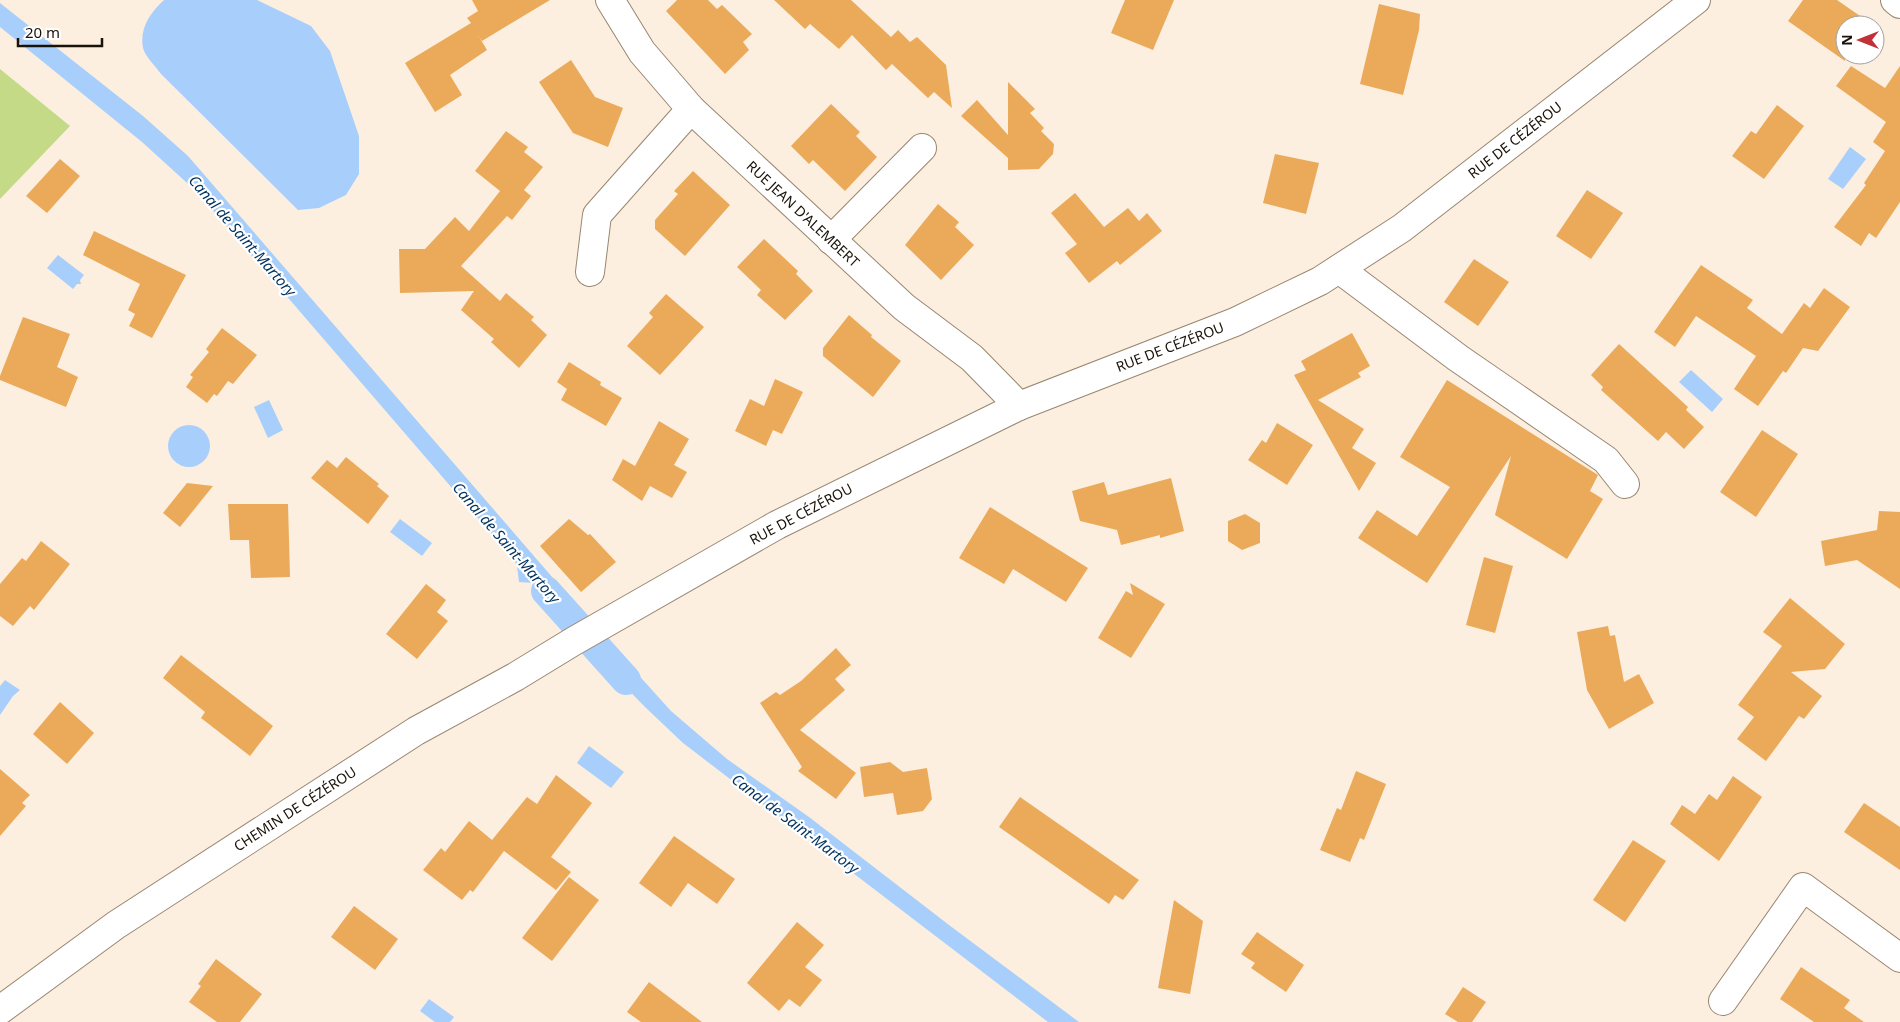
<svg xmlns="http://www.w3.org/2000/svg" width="1900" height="1022" font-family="'Noto Sans',sans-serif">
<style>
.green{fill:#c5da86}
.water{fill:#a8cffb}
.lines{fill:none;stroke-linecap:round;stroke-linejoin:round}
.canal{stroke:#a8cffb;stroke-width:30}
.building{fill:#ebaa59}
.minor-casing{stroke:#998670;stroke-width:30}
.minor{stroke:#fff;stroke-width:28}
.labels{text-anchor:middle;stroke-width:4.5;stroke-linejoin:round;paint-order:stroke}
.street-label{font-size:14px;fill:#191209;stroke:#fff}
.water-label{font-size:15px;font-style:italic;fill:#00325e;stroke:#fff}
</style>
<rect width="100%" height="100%" fill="#fcefe0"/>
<!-- green -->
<path class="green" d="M 0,69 L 70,126 L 0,199 Z"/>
<!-- water -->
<g class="water">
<path d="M 164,0 L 257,0 L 311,26 L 330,51 L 359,136 L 359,174 L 346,195 L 319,208 L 298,210 L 161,74 C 156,67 145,56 143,48 C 139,28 151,12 164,0 Z"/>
<path d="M 0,3 L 143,116 L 188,156 L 585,615 L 565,626 L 533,583 L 519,582 L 517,566 L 514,560 L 197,192 L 142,142 L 0,27 Z"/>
<path d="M 1850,147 L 1866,159 L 1843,189 L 1828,179 Z"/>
<path d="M 58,255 L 84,275 L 80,280 L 81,284 L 77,284 L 73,289 L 47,268 Z"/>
<path d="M 1691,370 L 1723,399 L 1712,412 L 1679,382 Z"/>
<path d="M 269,400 L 283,430 L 268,438 L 254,407 Z"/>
<circle cx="189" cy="446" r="21"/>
<path d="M 400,519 L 432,543 L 422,556 L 390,532 Z"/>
<path d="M 606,647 L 615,649 L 671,711 L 727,759 L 809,817 L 949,925 L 1079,1022 L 1048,1022 L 683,743 L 645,707 L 596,657 L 594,652 Z"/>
<path d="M 5,680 L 20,690 L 13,696 L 0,715 L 0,686 Z"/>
<path d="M 589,746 L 624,772 L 611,788 L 577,763 Z"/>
<path d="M 429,999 L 454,1017 L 450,1022 L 435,1022 L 420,1011 Z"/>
</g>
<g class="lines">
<!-- canal -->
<path class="canal" d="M 546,591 L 626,680"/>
</g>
<!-- building -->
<g class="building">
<path d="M 472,0 L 550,0 L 482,41 L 478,35 L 487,50 L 450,75 L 462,95 L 435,112 L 405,63 L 471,23 L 467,18 L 478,11 Z"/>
<path d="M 677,0 L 708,0 L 717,9 L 722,5 L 752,34 L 743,42 L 749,50 L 725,74 L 666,11 Z"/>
<path d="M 774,0 L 851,0 L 891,37 L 898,30 L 910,42 L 917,37 L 946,65 L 952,108 L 934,92 L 928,98 L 892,64 L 886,70 L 852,35 L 839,49 L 810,24 L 805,29 Z"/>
<path d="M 1125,0 L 1174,0 L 1153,50 L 1111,33 Z"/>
<path d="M 1803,0 L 1837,0 L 1873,25 L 1845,25 L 1845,61 L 1788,21 Z"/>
<path d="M 1379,4 L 1420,14 L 1419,30 L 1403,95 L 1360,84 Z"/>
<path d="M 571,60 L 595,97 L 623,108 L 608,147 L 573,133 L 539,82 Z"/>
<path d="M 1851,66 L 1885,88 L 1900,66 L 1900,202 L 1876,238 L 1869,233 L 1861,246 L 1834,227 L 1866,185 L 1864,183 L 1885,151 L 1873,142 L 1886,122 L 1836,86 Z"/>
<path d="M 1008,82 L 1035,109 L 1030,113 L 1044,128 L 1041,131 L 1054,144 L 1053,154 L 1039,169 L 1008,170 L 1008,158 L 961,116 L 977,100 L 1008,135 Z"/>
<path d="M 831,104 L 860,132 L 856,136 L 877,157 L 845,191 L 813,160 L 809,164 L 791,146 Z"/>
<path d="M 1777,105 L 1804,126 L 1764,179 L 1732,156 L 1751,131 L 1756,134 Z"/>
<path d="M 506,131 L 528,147 L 524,152 L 543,167 L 524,190 L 531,196 L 512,220 L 507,216 L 461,266 L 500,301 L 506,293 L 534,317 L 531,320 L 547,335 L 519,368 L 491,342 L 494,339 L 461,310 L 474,291 L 400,293 L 399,249 L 425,249 L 455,217 L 469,231 L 500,191 L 475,171 Z"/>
<path d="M 1275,154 L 1319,163 L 1306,214 L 1263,203 Z"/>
<path d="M 60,159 L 80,176 L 47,213 L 26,196 Z"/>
<path d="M 693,171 L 730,205 L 685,256 L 655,229 L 655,220 L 678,194 L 674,191 Z"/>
<path d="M 1587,190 L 1623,213 L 1591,259 L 1556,236 Z"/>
<path d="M 1075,193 L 1104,227 L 1128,208 L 1139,221 L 1147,213 L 1162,231 L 1120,265 L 1117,261 L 1089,283 L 1065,253 L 1077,244 L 1051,213 Z"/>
<path d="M 938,204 L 959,222 L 955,227 L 974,245 L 941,280 L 905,245 Z"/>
<path d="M 94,231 L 186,275 L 152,338 L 129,326 L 135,314 L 128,310 L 140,284 L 83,255 Z"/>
<path d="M 764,239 L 798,271 L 796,274 L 813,291 L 785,320 L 757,295 L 761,290 L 737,267 Z"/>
<path d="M 1474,259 L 1509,282 L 1478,326 L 1444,302 Z"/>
<path d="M 1701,265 L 1753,300 L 1747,308 L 1782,334 L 1804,303 L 1810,308 L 1824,288 L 1850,307 L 1818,351 L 1803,348 L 1786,373 L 1783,371 L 1758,406 L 1734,389 L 1756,356 L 1696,316 L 1675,347 L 1654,332 Z"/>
<path d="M 666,294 L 704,327 L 660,375 L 627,346 L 653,317 L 649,313 Z"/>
<path d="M 849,315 L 872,335 L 871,337 L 901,361 L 873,397 L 823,356 L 823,348 Z"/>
<path d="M 23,317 L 70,334 L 57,367 L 78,377 L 66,407 L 0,380 L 0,376 Z"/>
<path d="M 222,328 L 257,355 L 233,384 L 228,381 L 217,396 L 214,394 L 207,403 L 186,387 L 193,377 L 190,375 L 209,352 L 206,349 Z"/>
<path d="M 1352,333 L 1370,366 L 1358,373 L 1361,377 L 1318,400 L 1364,429 L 1352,448 L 1376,463 L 1359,491 L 1294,375 L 1306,370 L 1301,361 Z"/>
<path d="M 1619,344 L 1688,407 L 1686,410 L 1704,427 L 1684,449 L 1666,432 L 1658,441 L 1601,390 L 1603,387 L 1591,375 Z"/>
<path d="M 569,362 L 601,382 L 600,385 L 622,398 L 606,426 L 561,400 L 567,389 L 557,382 Z"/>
<path d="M 775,379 L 803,392 L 782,434 L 773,430 L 766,446 L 735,431 L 750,399 L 764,406 Z"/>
<path d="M 1447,380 L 1598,475 L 1590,491 L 1603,499 L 1567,559 L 1495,515 L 1511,456 L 1427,583 L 1358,538 L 1377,510 L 1417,536 L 1450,487 L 1400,457 Z"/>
<path d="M 659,421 L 689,439 L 674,465 L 687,472 L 672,498 L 650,486 L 642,501 L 612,480 L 623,459 L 635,466 Z"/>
<path d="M 1277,423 L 1313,445 L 1287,485 L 1248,460 L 1262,440 L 1266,443 Z"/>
<path d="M 1762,430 L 1798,454 L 1756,517 L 1720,492 Z"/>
<path d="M 346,457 L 379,484 L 377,486 L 389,496 L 368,524 L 311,478 L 327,460 L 337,468 Z"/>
<path d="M 1171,478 L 1184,531 L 1160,538 L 1160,535 L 1121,545 L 1117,530 L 1080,521 L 1072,491 L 1104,482 L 1108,495 Z"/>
<path d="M 187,483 L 213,486 L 180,527 L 163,513 Z"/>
<path d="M 228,504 L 288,504 L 290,577 L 251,578 L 249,540 L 230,540 Z"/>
<path d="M 990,507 L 1088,568 L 1066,602 L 1013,569 L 1004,584 L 959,558 Z"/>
<path d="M 1879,511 L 1900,512 L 1900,589 L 1857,560 L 1825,566 L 1821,541 L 1877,530 Z"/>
<path d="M 1245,514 L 1260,523 L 1260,543 L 1242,550 L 1228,541 L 1228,521 Z"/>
<path d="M 569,519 L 588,535 L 590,534 L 616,562 L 581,592 L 540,546 Z"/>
<path d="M 41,541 L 70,564 L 34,610 L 30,606 L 13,626 L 0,616 L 0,584 L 22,558 L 26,561 Z"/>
<path d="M 1484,557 L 1513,566 L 1495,633 L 1466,625 Z"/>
<path d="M 1130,583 L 1165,604 L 1131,658 L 1098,638 L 1126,591 L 1133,595 Z"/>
<path d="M 426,584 L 446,600 L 437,612 L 448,621 L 417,659 L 386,634 Z"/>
<path d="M 1790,598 L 1845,644 L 1825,669 L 1791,672 L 1822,696 L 1804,719 L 1799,716 L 1766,761 L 1737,739 L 1754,717 L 1738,705 L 1782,646 L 1763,632 Z"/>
<path d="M 1608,626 L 1610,636 L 1615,635 L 1624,682 L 1639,674 L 1654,703 L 1609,729 L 1587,690 L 1577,632 Z"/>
<path d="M 836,648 L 851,665 L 835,679 L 845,690 L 800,730 L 856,773 L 836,799 L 798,771 L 802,767 L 760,703 L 776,692 L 780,695 L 801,681 Z"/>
<path d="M 181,655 L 273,726 L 250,756 L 201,718 L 205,712 L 163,678 Z"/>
<path d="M 60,702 L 94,733 L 67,764 L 33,734 Z"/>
<path d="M 890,762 L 903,772 L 927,768 L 932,799 L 923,811 L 897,815 L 893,793 L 864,797 L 860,767 Z"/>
<path d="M 0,769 L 30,795 L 22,803 L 26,806 L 0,836 Z"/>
<path d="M 1356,771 L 1386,784 L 1364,840 L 1360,838 L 1350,862 L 1320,850 L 1337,808 L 1341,810 Z"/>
<path d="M 556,775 L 592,803 L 551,857 L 571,872 L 556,890 L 504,851 L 473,892 L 470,890 L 462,900 L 423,870 L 441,848 L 445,852 L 469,821 L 492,840 L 527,797 L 537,804 Z"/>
<path d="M 1733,776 L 1762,797 L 1719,861 L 1670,824 L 1682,805 L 1695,814 L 1709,794 L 1717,800 Z"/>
<path d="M 1020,797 L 1139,880 L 1123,900 L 1115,895 L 1109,904 L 999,827 Z"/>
<path d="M 1864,803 L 1900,827 L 1900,870 L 1844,832 Z"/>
<path d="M 674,836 L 735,879 L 717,904 L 688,883 L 671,907 L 639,883 Z"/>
<path d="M 1633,840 L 1666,861 L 1625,922 L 1593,900 Z"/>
<path d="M 569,877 L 599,900 L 552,961 L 522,938 Z"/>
<path d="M 1174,900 L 1203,921 L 1190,994 L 1158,988 Z"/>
<path d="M 354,906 L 398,939 L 375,970 L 331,937 Z"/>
<path d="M 797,922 L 824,945 L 805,967 L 822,980 L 800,1007 L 789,999 L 779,1011 L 747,983 Z"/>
<path d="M 1257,932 L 1304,965 L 1286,992 L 1251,968 L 1255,963 L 1241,954 Z"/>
<path d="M 216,959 L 262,994 L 240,1022 L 217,1022 L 189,1002 L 201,986 L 198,984 Z"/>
<path d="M 1801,967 L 1850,1000 L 1844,1008 L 1864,1022 L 1814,1022 L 1780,999 Z"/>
<path d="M 649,982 L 702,1022 L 641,1022 L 627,1012 Z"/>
<path d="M 1463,987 L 1486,1002 L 1472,1022 L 1458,1022 L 1445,1014 Z"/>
</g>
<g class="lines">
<defs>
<g id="minor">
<path d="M 610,0 L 642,52 L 691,109 L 904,307 L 972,358 L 1019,406"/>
<path d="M 1895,0 L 1900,4"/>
<path d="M 831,240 L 922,148"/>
<path d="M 1339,269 L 1458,358 L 1606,460 L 1625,484"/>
<path d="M 590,272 L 597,215 L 691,109"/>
<path d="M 1723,1001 L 1803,887 L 1900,958"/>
<path d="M 0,1010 L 116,925 L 416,731 L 515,677 L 574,641 L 777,525 L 1019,406 L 1235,322 L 1320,281 L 1402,228 L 1696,0"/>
</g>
</defs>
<!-- minor casing -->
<use href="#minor" class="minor-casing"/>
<!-- minor -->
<use href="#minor" class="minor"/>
</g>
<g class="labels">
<!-- street labels -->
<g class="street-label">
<text transform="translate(1515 140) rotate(-38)" y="5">RUE DE CÉZÉROU</text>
<text transform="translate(803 214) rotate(43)" y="5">RUE JEAN D'ALEMBERT</text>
<text transform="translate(1170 347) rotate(-21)" y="5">RUE DE CÉZÉROU</text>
<text transform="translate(801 514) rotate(-28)" y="5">RUE DE CÉZÉROU</text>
<text transform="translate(295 809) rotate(-33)" y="5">CHEMIN DE CÉZÉROU</text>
</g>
<!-- water labels -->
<g class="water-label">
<text transform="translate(242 236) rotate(49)" y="5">Canal de Saint-Martory</text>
<text transform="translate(506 543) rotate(49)" y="5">Canal de Saint-Martory</text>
<text transform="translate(795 824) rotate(37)" y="5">Canal de Saint-Martory</text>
</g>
</g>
<!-- north arrow -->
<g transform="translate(1860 40) rotate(270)"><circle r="24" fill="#ffffff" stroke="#a3a09d"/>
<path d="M0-4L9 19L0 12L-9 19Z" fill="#c13137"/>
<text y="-8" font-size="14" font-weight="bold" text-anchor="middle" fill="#191209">N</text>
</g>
<!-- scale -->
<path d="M18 38v8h84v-8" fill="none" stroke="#191209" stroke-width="2.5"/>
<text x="25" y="38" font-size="15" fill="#191209" stroke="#ffffff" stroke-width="4" paint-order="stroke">20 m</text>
</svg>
